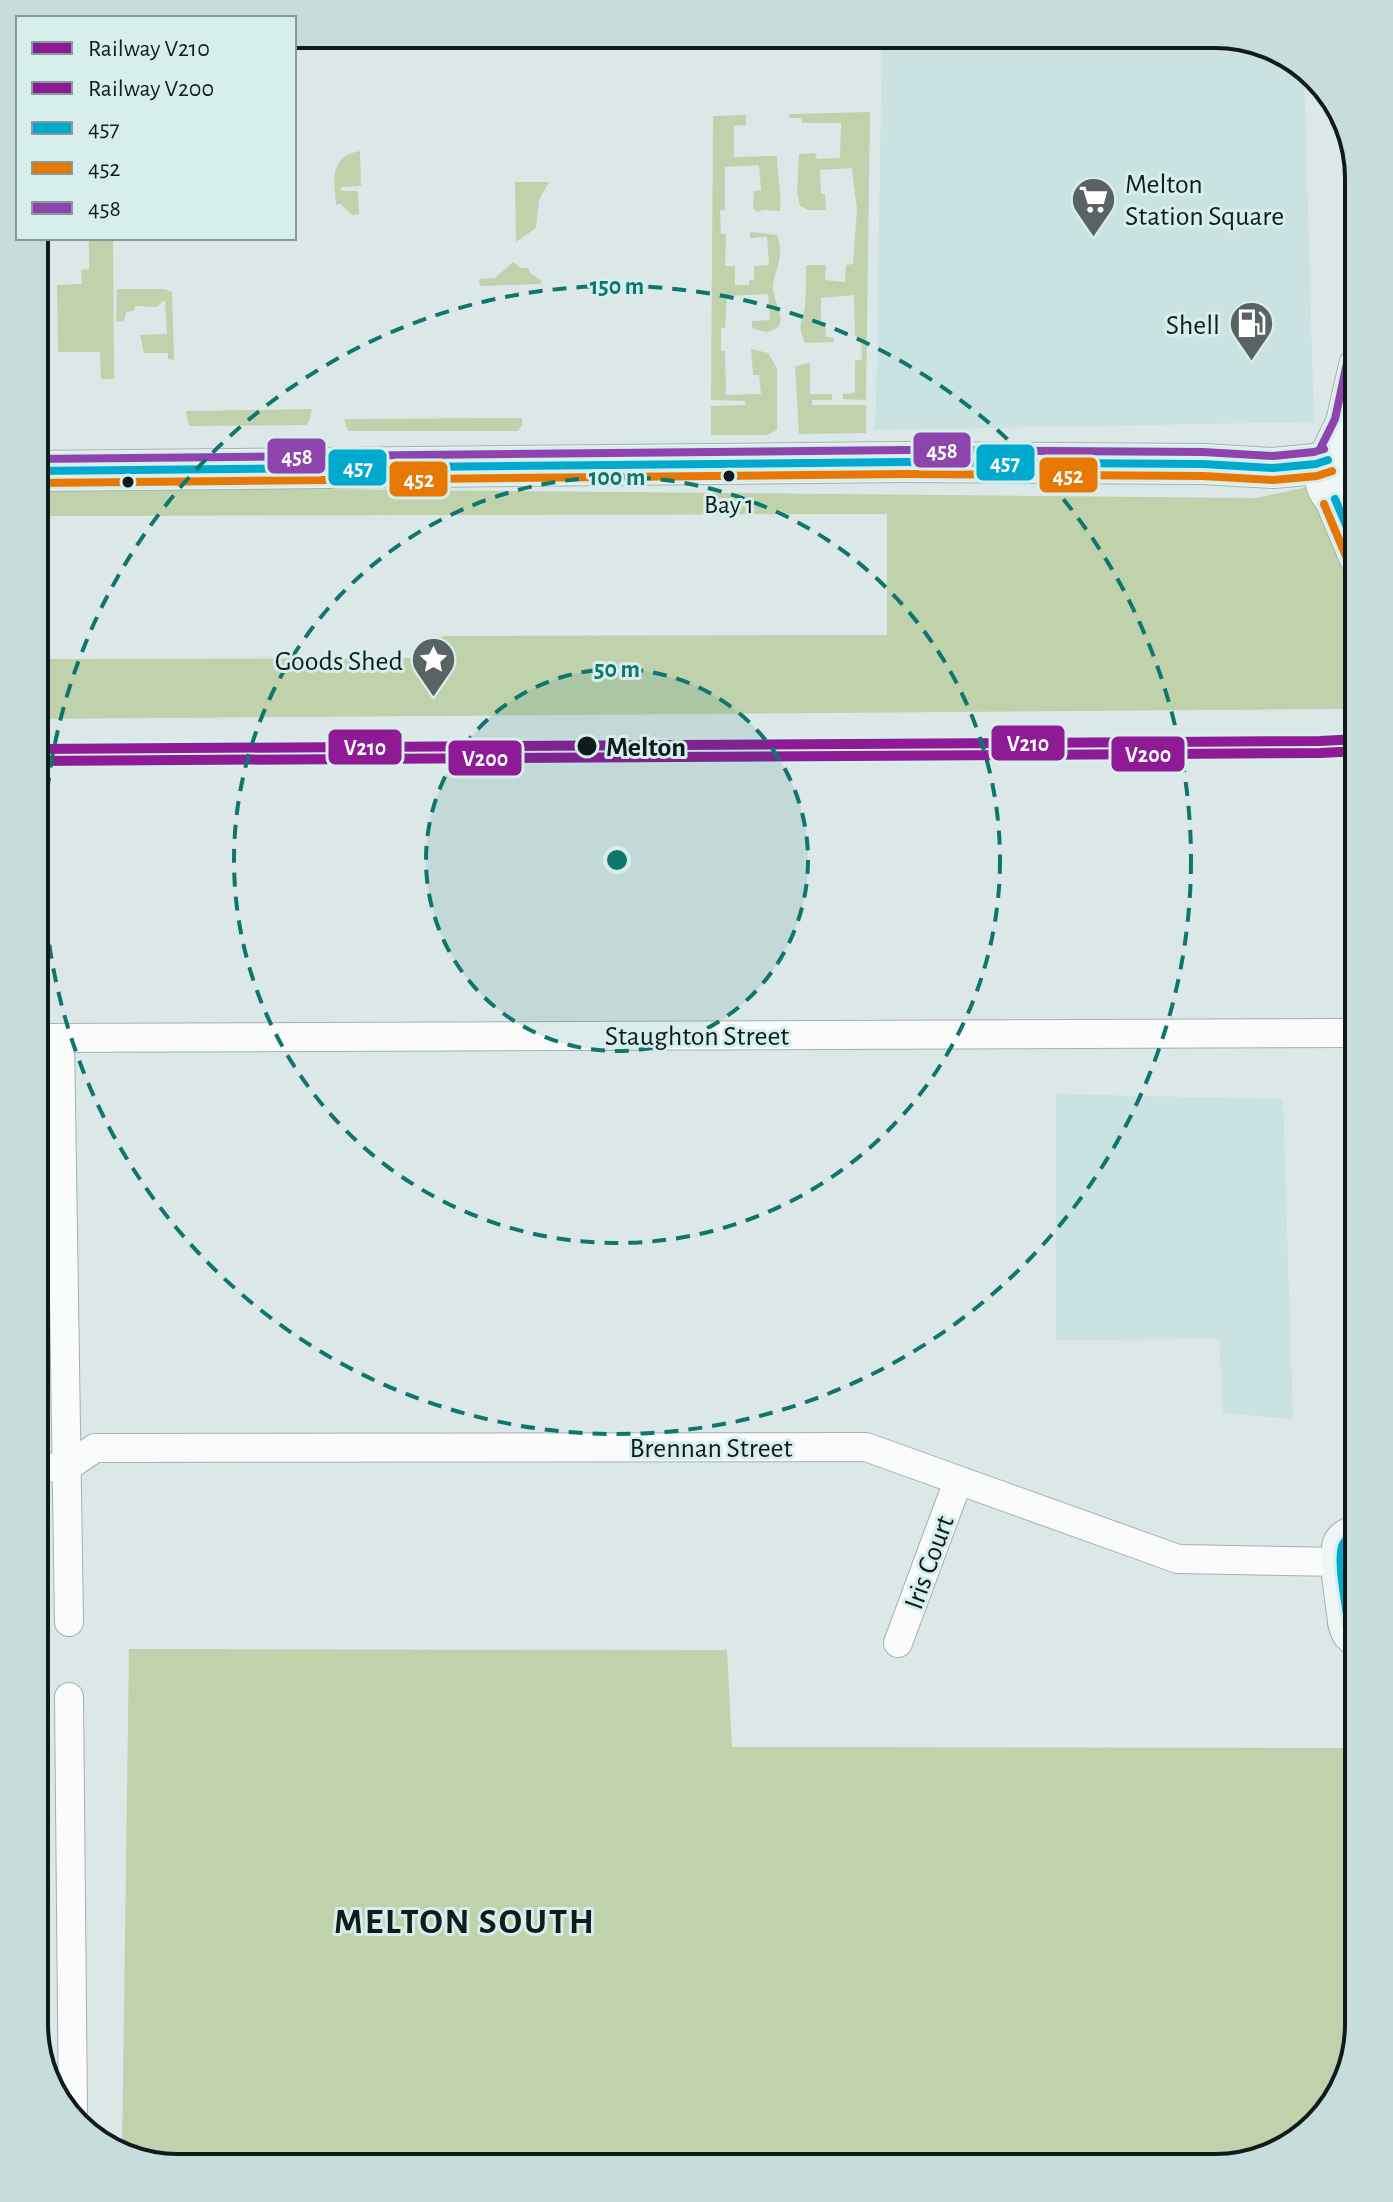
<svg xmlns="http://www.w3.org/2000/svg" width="1393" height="2202" font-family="'Alegreya Sans',sans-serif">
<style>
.built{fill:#cae2e1}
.green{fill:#c0d2ab}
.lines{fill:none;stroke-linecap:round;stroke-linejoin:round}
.street-casing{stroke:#a6afaf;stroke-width:30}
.secondary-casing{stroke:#a6afaf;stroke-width:42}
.street{stroke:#fafcfc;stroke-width:28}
.secondary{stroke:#f0f6f6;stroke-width:40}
.bus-1-casing{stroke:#d6eeec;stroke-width:14}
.bus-2-casing{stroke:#d6eeec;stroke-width:14}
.bus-3-casing{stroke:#d6eeec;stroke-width:14}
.bus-1{stroke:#00a9ce;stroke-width:8}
.bus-2{stroke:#e77803;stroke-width:8}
.bus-3{stroke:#8e44ad;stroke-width:8}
.rail-1-casing{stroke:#d6eeec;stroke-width:16}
.rail-2-casing{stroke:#d6eeec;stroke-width:16}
.rail-1{stroke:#8f1a95;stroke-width:10}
.rail-2{stroke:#8f1a95;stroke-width:10}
.ring{fill:none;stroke:#0f766e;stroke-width:4;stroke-dasharray:14 10}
.bus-dot{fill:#121b1b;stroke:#d6eeec;stroke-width:3}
.labels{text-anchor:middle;stroke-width:6;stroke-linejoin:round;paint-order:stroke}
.bus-label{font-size:26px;fill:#121b1b;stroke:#d6eeec}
.poi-label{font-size:28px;fill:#121b1b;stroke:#d6eeec;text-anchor:end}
.stop-label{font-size:28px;font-weight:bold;fill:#121b1b;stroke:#d6eeec;text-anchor:start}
.street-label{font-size:28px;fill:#121b1b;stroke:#d6eeec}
.district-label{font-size:36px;font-weight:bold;letter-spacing:2px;fill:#121b1b;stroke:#d6eeec}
.rim{fill:none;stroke:#121b1b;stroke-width:4}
.centre{fill:#0f766e;stroke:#d6eeec;stroke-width:4}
.ring-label{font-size:24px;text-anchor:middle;font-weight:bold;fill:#0f766e;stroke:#d6eeec;stroke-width:6;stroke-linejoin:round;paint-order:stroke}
.line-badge{stroke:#d6eeec;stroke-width:3}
.badge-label{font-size:22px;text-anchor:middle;font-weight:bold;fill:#fff}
</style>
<rect width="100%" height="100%" fill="#dce8e8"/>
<!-- built -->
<g class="built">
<path d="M 882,34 L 1225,34 L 1295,58 L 1304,69 L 1314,422 L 874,430 L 876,406 Z"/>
<path d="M 1056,1094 L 1283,1099 L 1293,1419 L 1223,1413 L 1219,1339 L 1056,1340 Z"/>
</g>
<!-- green -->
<g class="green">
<path d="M 870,112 L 866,400 L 843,399 L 843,394 L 855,393 L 855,361 L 862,359 L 861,338 L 855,337 L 854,295 L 821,298 L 821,322 L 825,322 L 826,337 L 834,338 L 834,342 L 805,343 C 796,322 803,324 805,305 C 806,292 806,278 806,265 L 826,265 L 825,280 L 845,282 L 846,265 L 853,264 L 857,210 L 852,168 L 820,170 L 821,194 L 825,194 L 826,210 L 809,210 L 800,206 L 797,192 L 799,154 L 815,153 L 817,159 L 840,158 L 841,123 L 802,123 L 801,118 L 789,118 L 789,114 Z"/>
<path d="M 746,115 L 746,125 L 734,126 L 734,157 L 777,156 C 777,175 782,192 780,211 L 764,210 L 757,212 L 753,208 L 754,191 L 761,190 L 759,165 L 725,167 L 725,210 L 720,211 L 721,234 L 726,234 L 725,266 L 735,266 L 735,285 L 749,285 L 749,280 L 754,280 L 754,266 L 769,265 L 767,237 L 750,238 L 750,232 L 777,235 C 785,257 776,265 773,285 C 771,299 792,325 771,331 C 765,333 758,330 752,328 L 752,321 L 770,320 L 768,294 L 727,296 L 725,328 L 721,328 L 721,351 L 725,351 L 726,395 L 761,394 L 759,375 L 753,375 L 751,349 L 768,353 L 777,368 L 777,430 L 767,435 L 711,435 L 711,406 L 745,405 L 745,401 L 711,400 L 713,116 Z"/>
<path d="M 360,151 L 361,186 L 341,187 L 341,191 L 358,191 L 359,214 L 352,215 L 341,204 L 336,205 C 334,180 329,156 360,151 Z"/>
<path d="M 515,182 L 549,182 L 539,200 L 536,228 L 516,242 Z"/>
<path d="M 89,238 L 113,238 L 114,379 L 101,379 L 100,352 L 58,352 L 57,285 L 82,284 L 81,270 L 89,269 Z"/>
<path d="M 513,262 L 521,268 L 528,268 L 531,274 L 541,280 L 541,284 L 480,286 L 479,279 L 495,278 Z"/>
<path d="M 117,289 L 164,289 L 172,292 L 174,360 L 168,359 L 168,353 L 144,353 L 140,335 L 167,334 L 165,300 L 157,307 L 136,306 L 133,311 L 126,312 L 124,321 L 116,322 Z"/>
<path d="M 810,363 L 810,394 L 832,394 L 832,400 L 812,400 L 812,405 L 866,405 L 866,433 L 799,434 L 795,366 Z"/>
<path d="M 312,409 L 309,421 L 306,425 L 189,426 L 186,411 Z"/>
<path d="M 522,418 L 522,425 L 518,431 L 348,431 L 344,419 Z"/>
<path d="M 1312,486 L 1345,568 L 1351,709 L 34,719 L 34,659 L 414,658 L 443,636 L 887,635 L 887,514 L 34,516 L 34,490 L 198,488 L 1256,498 Z"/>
<path d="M 129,1649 L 727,1650 L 732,1747 L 1359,1748 L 1359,2025 L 1335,2104 L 1279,2153 L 1215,2168 L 169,2168 L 122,2152 Z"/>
</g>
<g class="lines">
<defs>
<g id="street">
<path d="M 34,1038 L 1359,1033"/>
<path d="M 60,1038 L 69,1622"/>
<path d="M 34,1468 L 67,1467 L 95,1448 L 866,1447 L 1178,1559 L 1342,1562"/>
<path d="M 898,1643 L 958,1481"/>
<path d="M 69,1697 L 73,2115"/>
</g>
<g id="secondary">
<path d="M 1331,454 L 1346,423 L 1359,366"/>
<path d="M 34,471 L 904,462 L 1203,464 L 1273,468 L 1316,464 L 1328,460"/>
<path d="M 1335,499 L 1359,556"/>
<path d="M 1359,507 C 1314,505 1313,445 1359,441"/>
<path d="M 1359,1639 L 1351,1631 L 1348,1622 C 1347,1607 1337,1555 1343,1544 C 1347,1538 1352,1536 1359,1535"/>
</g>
</defs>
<!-- street casing -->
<use href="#street" class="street-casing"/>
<!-- secondary casing -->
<use href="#secondary" class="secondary-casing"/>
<!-- street -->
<use href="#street" class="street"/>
<!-- secondary -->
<use href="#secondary" class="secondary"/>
<defs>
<g id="bus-1">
<path d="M 34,471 L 904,462 L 1203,464 L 1273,468 L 1316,464 L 1328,460"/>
<path d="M 1335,499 L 1359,556"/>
<path d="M 1359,1639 L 1351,1631 L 1348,1622 C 1346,1605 1336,1558 1343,1544 C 1346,1538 1353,1536 1359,1535"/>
</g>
<g id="bus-2">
<path d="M 34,483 L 904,474 L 1203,476 L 1273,480 L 1317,476 L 1332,471"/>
<path d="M 1324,504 L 1348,561"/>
<path d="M 1359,1612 L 1354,1569 L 1354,1549 L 1359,1547"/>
</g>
<g id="bus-3">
<path d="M 1320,449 L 1335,419 L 1347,363"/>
<path d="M 34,459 L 904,450 L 1203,452 L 1273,456 L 1314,452 L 1324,449"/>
</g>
</defs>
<!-- bus-1 casing -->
<use href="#bus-1" class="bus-1-casing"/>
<!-- bus-2 casing -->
<use href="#bus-2" class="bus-2-casing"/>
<!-- bus-3 casing -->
<use href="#bus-3" class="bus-3-casing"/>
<!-- bus-1 -->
<use href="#bus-1" class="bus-1"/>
<!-- bus-2 -->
<use href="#bus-2" class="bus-2"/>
<!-- bus-3 -->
<use href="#bus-3" class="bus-3"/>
<defs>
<path id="rail-1" d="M 34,749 L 1320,741 L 1359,739"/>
<path id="rail-2" d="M 34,761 L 1320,753 L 1359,751"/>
</defs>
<!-- rail-1 casing -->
<use href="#rail-1" class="rail-1-casing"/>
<!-- rail-2 casing -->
<use href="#rail-2" class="rail-2-casing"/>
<!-- rail-1 -->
<use href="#rail-1" class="rail-1"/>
<!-- rail-2 -->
<use href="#rail-2" class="rail-2"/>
</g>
<!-- distance rings -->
<circle cx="617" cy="860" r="191" fill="#0f766e" fill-opacity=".12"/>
<g class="ring">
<circle cx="617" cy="860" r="191"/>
<circle cx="617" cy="860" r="383"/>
<circle cx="617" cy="860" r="574"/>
</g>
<!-- icons -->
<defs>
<symbol id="supermarket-pin" viewBox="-11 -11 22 30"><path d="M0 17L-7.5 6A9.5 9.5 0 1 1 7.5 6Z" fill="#596363" stroke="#d6eeec"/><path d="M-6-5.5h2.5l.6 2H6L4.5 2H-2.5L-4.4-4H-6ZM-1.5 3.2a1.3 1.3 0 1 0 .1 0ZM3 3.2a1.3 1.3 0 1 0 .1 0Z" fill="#fff"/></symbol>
<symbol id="fuel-pin" viewBox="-11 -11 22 30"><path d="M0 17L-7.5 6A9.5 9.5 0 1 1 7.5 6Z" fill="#596363" stroke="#d6eeec"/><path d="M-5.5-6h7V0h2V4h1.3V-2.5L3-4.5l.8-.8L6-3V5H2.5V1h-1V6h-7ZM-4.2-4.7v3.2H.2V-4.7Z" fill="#fff"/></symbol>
<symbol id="sight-pin" viewBox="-11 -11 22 30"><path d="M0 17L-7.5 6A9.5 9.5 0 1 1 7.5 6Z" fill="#596363" stroke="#d6eeec"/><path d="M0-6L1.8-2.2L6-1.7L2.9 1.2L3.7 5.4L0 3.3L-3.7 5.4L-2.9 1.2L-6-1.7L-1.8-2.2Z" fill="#fff"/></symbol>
</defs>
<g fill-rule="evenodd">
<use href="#supermarket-pin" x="1068" y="174" width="51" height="69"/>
<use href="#fuel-pin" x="1226" y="298" width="51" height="69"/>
<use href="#sight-pin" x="408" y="634" width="51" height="69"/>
</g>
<!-- markers -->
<g class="bus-dot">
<circle cx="729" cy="476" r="7"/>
<circle cx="128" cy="482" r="7"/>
<circle cx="587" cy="746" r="11"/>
</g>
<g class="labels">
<!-- bus labels -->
<g class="bus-label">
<text x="729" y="513">Bay 1</text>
</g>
<!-- poi labels -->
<g class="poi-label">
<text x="1125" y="193" text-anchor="start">Melton<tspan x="1125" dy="32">Station Square</tspan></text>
<text x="1220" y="334">Shell</text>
<text x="403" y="670">Goods Shed</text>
</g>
<!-- stop labels -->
<g class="stop-label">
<text x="606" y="756">Melton</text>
</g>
<!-- street labels -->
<g class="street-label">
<text x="697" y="1045">Staughton Street</text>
<text x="711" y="1457">Brennan Street</text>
<text transform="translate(928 1562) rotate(-70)" y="10">Iris Court</text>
</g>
<!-- district labels -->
<g class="district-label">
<text x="465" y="1933">MELTON SOUTH</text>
</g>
</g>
<!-- crop -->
<path d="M0 0H1393V2202H0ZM178 48H1215A130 130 0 0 1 1345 178V2024A130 130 0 0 1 1215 2154H178A130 130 0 0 1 48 2024V178A130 130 0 0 1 178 48Z" fill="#c6dddb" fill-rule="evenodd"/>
<path class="rim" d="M178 48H1215A130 130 0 0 1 1345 178V2024A130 130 0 0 1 1215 2154H178A130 130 0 0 1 48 2024V178A130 130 0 0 1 178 48Z"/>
<circle cx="617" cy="860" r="12" class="centre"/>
<g class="ring-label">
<text x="617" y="294">150 m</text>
<text x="617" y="485">100 m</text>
<text x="617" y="677">50 m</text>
</g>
<g class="line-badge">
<rect x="912" y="431" width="60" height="38" rx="8" fill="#8e44ad"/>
<rect x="266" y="437" width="61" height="38" rx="8" fill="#8e44ad"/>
<rect x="975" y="443" width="61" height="39" rx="8" fill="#00a9ce"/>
<rect x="327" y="448" width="61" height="39" rx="8" fill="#00a9ce"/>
<rect x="1038" y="456" width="61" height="38" rx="8" fill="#e77803"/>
<rect x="388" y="460" width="61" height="38" rx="8" fill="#e77803"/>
<rect x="990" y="724" width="76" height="38" rx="8" fill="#8f1a95"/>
<rect x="327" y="728" width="76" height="38" rx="8" fill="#8f1a95"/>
<rect x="1110" y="735" width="76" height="38" rx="8" fill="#8f1a95"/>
<rect x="447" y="739" width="76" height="38" rx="8" fill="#8f1a95"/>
</g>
<g class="badge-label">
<text x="942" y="458">458</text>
<text x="297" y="464">458</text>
<text x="1005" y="470">457</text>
<text x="358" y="475">457</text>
<text x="1068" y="483">452</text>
<text x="419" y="487">452</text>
<text x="1028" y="751">V210</text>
<text x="365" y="755">V210</text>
<text x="1148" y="762">V200</text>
<text x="485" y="766">V200</text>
</g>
<!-- legend -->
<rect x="16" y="16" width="280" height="224" fill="#d6eeec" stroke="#889a98" stroke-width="2"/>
<rect x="32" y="42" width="40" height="12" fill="#8f1a95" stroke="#889a98" stroke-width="2"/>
<text x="88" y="56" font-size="24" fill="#121b1b">Railway V210</text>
<rect x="32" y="82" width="40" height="12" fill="#8f1a95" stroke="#889a98" stroke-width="2"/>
<text x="88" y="96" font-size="24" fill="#121b1b">Railway V200</text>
<rect x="32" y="122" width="40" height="12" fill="#00a9ce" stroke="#889a98" stroke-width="2"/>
<text x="88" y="136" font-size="24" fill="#121b1b">457</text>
<rect x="32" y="162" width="40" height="12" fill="#e77803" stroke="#889a98" stroke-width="2"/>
<text x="88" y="176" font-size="24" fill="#121b1b">452</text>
<rect x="32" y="202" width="40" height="12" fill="#8e44ad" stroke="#889a98" stroke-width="2"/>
<text x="88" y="216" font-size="24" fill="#121b1b">458</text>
</svg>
